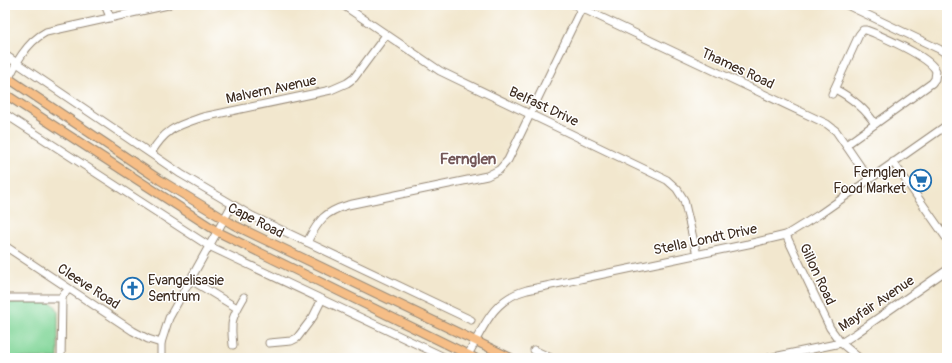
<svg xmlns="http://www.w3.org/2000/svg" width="952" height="363" font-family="Pangolin,sans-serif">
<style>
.green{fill:#82d699;stroke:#5e805c}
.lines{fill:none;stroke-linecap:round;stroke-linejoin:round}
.minor-casing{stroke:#968876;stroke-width:9}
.major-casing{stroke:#968876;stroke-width:10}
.minor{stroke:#fff;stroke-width:7}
.major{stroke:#f6be87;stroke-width:8}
.labels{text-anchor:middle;stroke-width:3;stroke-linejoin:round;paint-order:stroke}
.street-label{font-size:14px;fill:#3b2a1e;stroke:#fff}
.poi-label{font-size:14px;fill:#3b2a1e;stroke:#fff;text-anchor:end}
.neighbourhood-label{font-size:15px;font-weight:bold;fill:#735758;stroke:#fff}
</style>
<rect width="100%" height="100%" fill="#fff"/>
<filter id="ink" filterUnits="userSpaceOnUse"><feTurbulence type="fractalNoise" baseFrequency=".025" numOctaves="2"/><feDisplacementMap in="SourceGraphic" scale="8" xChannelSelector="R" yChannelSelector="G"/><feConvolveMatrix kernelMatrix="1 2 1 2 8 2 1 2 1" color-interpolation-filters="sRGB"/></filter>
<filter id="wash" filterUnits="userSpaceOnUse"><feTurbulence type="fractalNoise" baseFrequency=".012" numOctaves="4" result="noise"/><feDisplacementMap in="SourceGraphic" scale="16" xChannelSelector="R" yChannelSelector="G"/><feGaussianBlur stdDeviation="0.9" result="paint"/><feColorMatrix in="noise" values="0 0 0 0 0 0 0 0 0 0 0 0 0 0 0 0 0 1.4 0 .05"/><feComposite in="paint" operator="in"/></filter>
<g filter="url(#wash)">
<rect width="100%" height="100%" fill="#f2e7ce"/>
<!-- green -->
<path class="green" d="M 5,302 L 48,302 C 54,303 57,307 58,312 L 58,358 L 5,358 Z"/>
</g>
<g filter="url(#ink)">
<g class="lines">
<defs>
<g id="minor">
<path d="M 105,5 L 110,17"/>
<path d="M 343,5 L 440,71 L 667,180 L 677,189 L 684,200 L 697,255"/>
<path d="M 575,5 L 827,124 L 836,131 L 869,179"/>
<path d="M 847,5 L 939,49 L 947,54"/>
<path d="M 5,55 L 181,174 L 252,216 L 471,320"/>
<path d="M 5,86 C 15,65 25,43 46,32 L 168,5"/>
<path d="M 835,89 C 852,98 865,108 875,124"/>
<path d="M 832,94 L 859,35 L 863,30 L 866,30 L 874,33 C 889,40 930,57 936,71 L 935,79 L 932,83 L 846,145"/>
<path d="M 5,114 L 209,246 L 446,358"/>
<path d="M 151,153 C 166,128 177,126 203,117 L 331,90 L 347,83 L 354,78 L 386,35"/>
<path d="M 893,162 L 947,239"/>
<path d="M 786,235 L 830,328 L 841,343 L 859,358"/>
<path d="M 307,242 C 319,220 324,212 348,205 L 487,176 L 499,170 L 508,160 L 583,5"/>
<path d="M 5,246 L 133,331 L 148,339 L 161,343"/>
<path d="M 191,280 L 237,308"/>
<path d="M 5,298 L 62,298"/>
<path d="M 269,343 L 291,341 L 297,338 L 313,317 L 322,299"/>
<path d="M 233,345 C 230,320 232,318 244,297"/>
<path d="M 534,350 L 551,358"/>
<path d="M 468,355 C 484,326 493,299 527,290 L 748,244 L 786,235 L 820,214 L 947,125"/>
<path d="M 61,358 L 62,298 L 63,295 L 69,289"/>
<path d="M 161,358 L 161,343 L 169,318 L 232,205"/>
<path d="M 769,358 L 841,343 L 855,334 L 947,270"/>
</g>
<g id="major">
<path d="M 5,76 L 160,180 L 234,225 L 511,358"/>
<path d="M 5,94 L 218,232 L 475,358"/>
</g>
</defs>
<!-- minor casing -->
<use href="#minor" class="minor-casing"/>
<!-- major casing -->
<use href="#major" class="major-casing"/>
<!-- minor -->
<use href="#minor" class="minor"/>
<!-- major -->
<use href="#major" class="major"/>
</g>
</g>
<!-- icons -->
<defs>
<symbol id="supermarket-ring" viewBox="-11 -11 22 22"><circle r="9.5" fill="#fff" stroke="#1f6fb2" stroke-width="1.5"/><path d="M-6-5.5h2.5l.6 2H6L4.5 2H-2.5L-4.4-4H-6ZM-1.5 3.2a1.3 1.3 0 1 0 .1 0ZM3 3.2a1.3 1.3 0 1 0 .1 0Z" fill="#1f6fb2"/></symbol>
<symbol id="church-ring" viewBox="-11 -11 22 22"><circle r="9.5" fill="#fff" stroke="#1f6fb2" stroke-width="1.5"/><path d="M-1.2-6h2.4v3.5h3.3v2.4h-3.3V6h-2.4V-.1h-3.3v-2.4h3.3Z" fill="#1f6fb2"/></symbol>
</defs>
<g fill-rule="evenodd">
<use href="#supermarket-ring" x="908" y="168" width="25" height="25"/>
<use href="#church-ring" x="120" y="276" width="25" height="25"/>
</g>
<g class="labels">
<!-- street labels -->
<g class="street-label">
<text transform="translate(738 68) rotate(25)" y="5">Thames Road</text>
<text transform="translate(271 89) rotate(-12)" y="5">Malvern Avenue</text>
<text transform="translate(544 106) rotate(25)" y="5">Belfast Drive</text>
<text transform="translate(256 220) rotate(27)" y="5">Cape Road</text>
<text transform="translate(705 239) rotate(-12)" y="5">Stella Londt Drive</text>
<text transform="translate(818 274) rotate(65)" y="5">Gillon Road</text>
<text transform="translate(89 286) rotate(33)" y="5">Cleeve Road</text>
<text transform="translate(876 303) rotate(-34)" y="5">Mayfair Avenue</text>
</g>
<!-- poi labels -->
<g class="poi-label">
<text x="906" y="177">Fernglen<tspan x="906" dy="16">Food Market</tspan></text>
<text x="148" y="285" text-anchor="start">Evangelisasie<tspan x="148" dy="16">Sentrum</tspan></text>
</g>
<!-- neighbourhood labels -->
<g class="neighbourhood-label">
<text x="468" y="164">Fernglen</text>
</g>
</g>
<!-- margin -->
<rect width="952" height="363" fill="none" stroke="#fff" stroke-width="20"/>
</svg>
